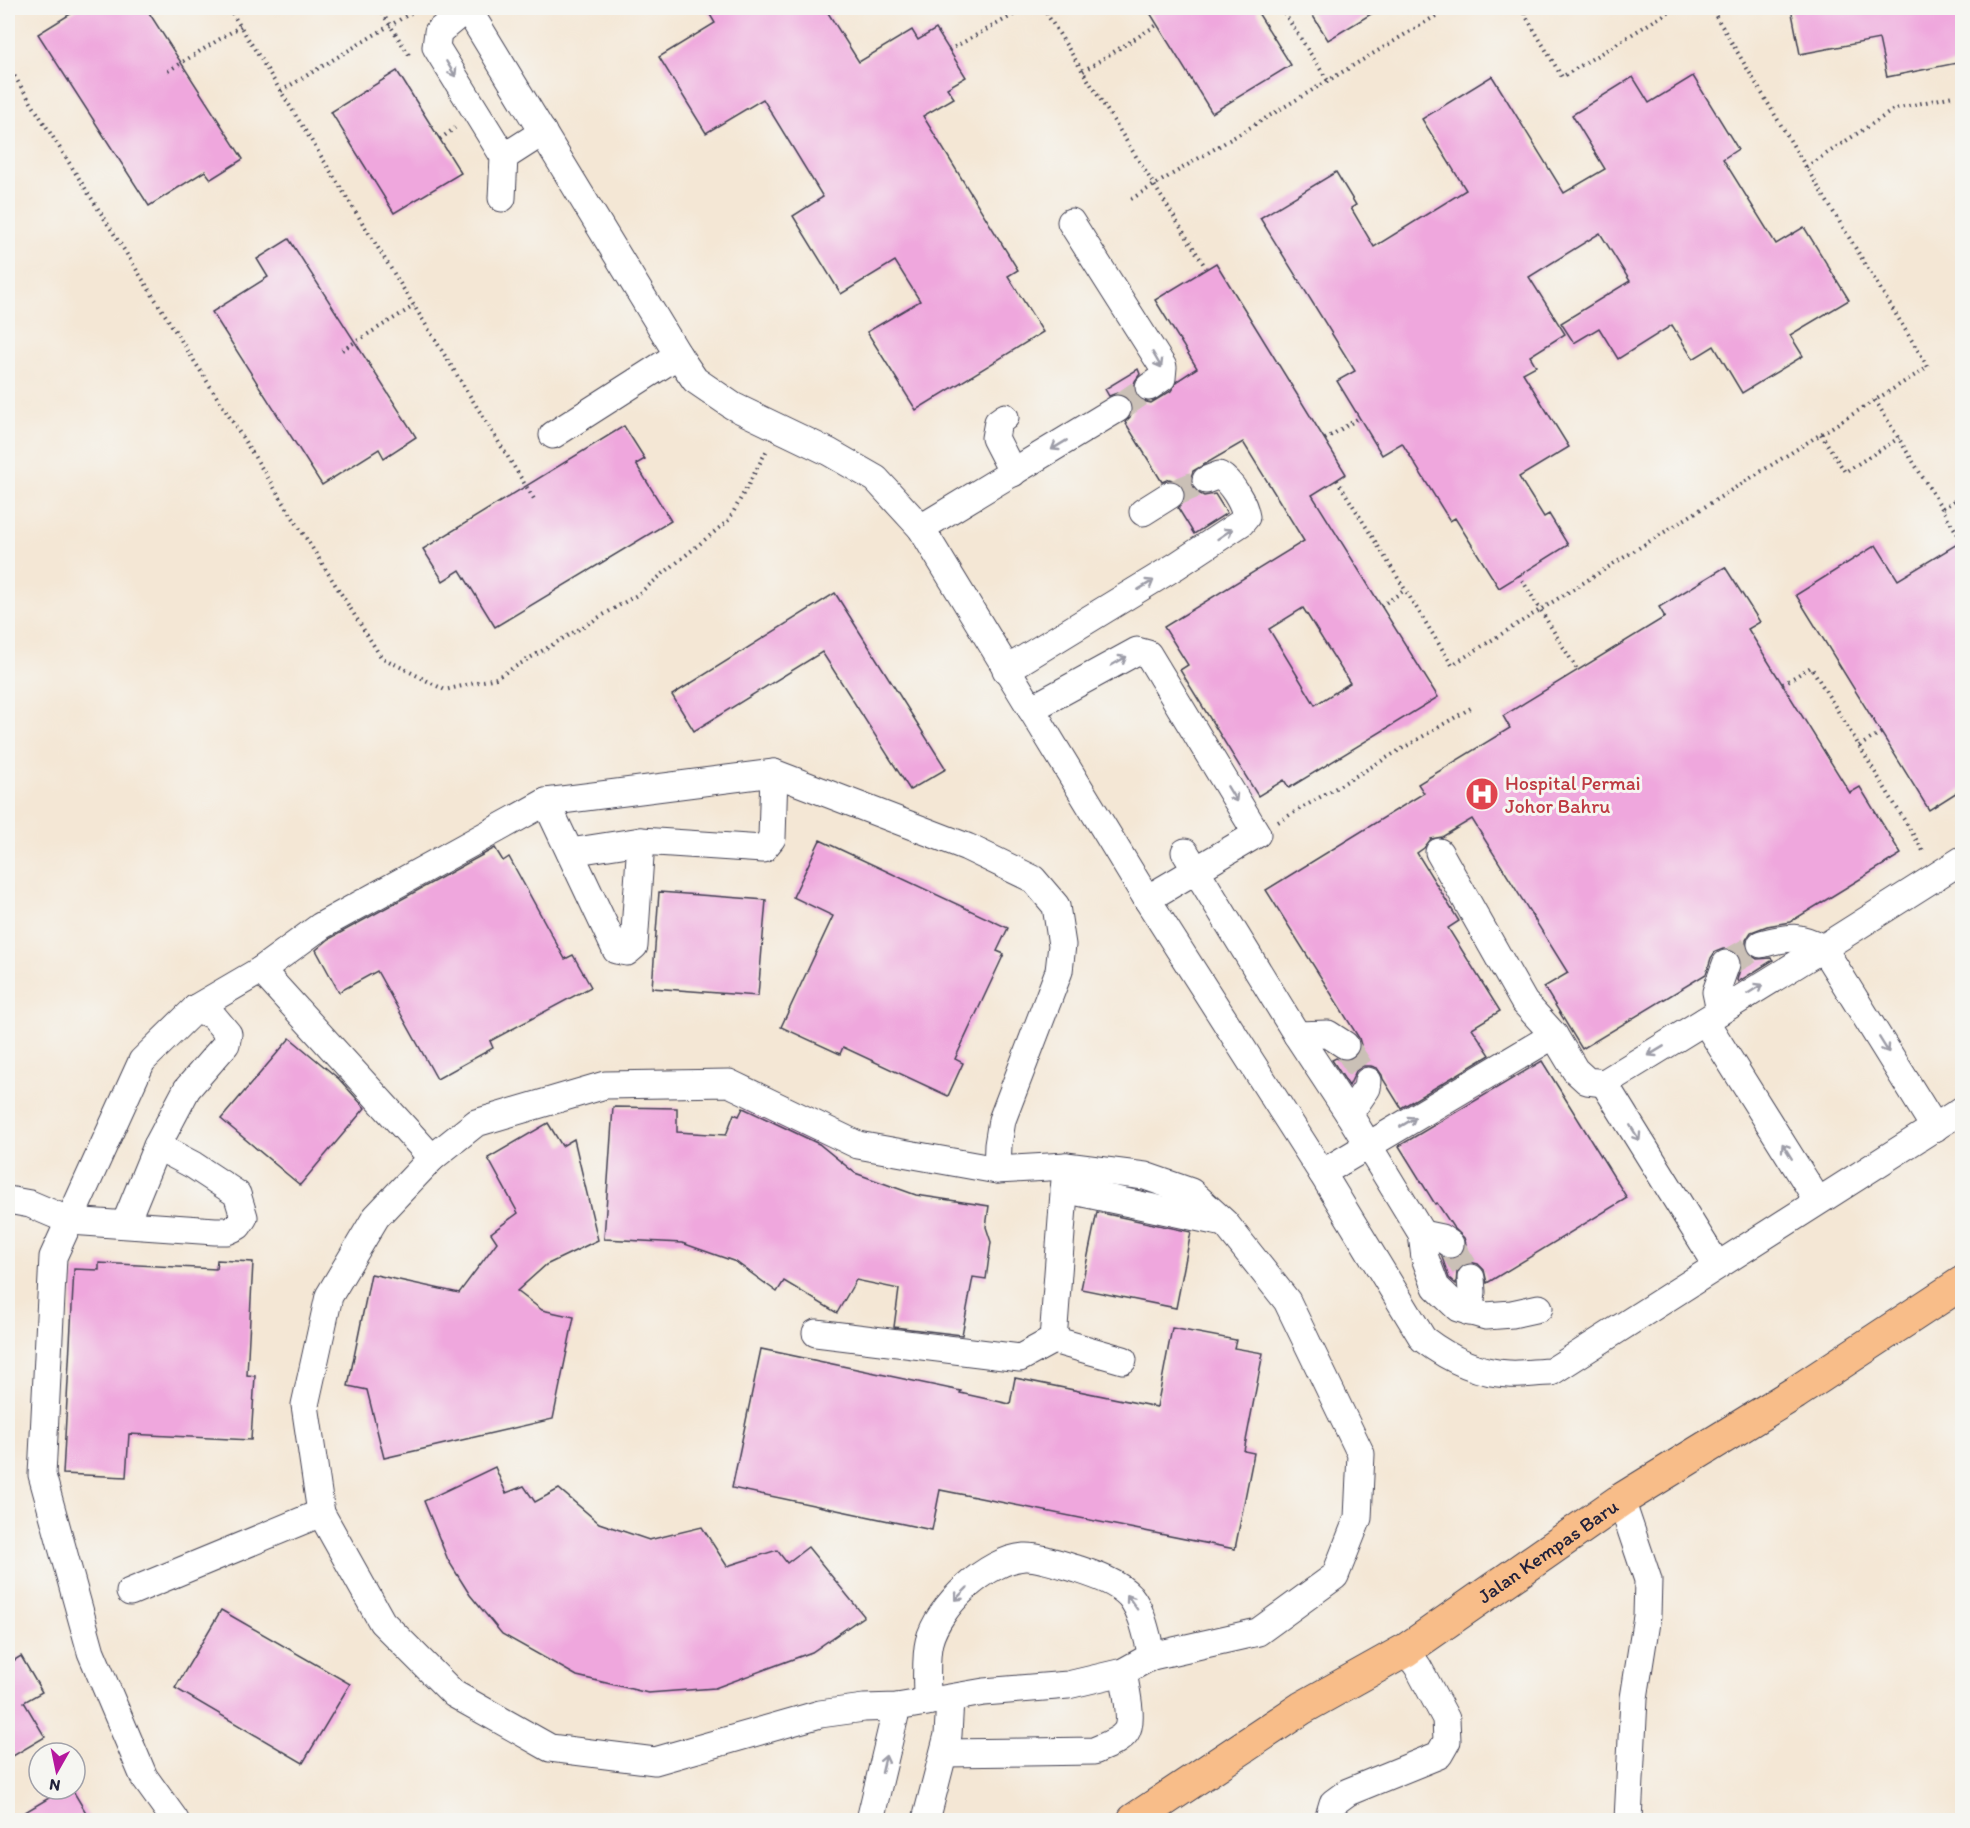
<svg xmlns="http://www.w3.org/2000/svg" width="1970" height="1828" font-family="Itim,sans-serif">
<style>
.building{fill:#efa7dd;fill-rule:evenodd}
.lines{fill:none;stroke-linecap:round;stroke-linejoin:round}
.minor-tunnel{stroke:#cac0b6;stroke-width:27;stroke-dasharray:27 14;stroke-linecap:butt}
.minor-casing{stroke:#424052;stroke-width:29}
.major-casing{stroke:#424052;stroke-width:35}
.path{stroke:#424052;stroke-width:4;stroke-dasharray:1.5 4.5;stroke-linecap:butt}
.minor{stroke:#fff;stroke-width:27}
.major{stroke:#f8bd89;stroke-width:33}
.oneway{stroke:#9c9ca7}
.labels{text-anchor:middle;stroke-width:6;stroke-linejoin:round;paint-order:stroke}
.health-label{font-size:20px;fill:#be3a42;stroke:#f6f6f2;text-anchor:start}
.street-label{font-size:20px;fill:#22223b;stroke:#f6f6f2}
</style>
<rect width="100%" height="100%" fill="#f6f6f2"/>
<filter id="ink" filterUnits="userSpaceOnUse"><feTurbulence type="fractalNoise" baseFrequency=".0167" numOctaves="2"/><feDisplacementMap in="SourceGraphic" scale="12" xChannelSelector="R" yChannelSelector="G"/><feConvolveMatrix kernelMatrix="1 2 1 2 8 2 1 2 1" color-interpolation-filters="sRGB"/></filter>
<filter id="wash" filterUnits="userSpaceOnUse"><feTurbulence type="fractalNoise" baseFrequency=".008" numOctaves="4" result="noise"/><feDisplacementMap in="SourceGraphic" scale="24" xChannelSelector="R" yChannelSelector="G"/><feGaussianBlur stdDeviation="1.35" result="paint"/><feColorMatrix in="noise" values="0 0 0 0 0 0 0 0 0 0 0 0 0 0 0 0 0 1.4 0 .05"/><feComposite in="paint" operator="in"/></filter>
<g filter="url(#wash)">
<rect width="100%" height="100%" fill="#f4e7d5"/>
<g id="blocks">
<!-- building -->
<g class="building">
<path d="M 80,8 L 146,8 L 243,159 L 211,179 L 205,171 L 149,206 L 38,34 Z"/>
<path d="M 706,8 L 825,8 L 859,62 L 912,30 L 918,40 L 936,29 L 966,77 L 947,88 L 954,98 L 923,116 L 1018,270 L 1008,276 L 1043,332 L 916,410 L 867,332 L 920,301 L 895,261 L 841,294 L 793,216 L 823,197 L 763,99 L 706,133 L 659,57 L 715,23 Z"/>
<path d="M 1147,8 L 1255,8 L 1291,65 L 1212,113 Z"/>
<path d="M 1308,8 L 1381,8 L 1328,40 Z"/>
<path d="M 1791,8 L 1943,8 L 1944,13 L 1962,9 L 1962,62 L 1887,77 L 1879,39 L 1800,54 Z"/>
<path d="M 397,71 L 461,173 L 394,213 L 331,112 Z"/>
<path d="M 1492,76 L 1564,193 L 1605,169 L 1572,115 L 1633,77 L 1649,103 L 1693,76 L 1738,149 L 1723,159 L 1776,244 L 1804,227 L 1849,300 L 1790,335 L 1803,356 L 1742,393 L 1714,346 L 1693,359 L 1672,325 L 1618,359 L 1599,328 L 1574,343 L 1561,323 L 1630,281 L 1600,233 L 1529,277 L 1565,334 L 1530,356 L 1536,366 L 1523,373 L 1569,447 L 1519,477 L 1544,517 L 1549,514 L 1568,545 L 1499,588 L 1455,518 L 1450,521 L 1402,443 L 1382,455 L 1337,381 L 1355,371 L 1260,218 L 1336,172 L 1356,205 L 1351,208 L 1374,247 L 1466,190 L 1422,119 Z"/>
<path d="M 289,239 L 416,437 L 384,458 L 379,449 L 322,485 L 212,312 L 268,277 L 257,259 Z"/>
<path d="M 1216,263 L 1346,474 L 1312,495 L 1438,697 L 1289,788 L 1284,780 L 1258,796 L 1180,670 L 1188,665 L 1164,627 L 1304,541 L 1243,442 L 1193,471 L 1191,477 L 1191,485 L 1196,492 L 1204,496 L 1215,494 L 1227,513 L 1194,534 L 1178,508 L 1184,502 L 1186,495 L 1184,487 L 1177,481 L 1169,479 L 1162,482 L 1125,422 L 1130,417 L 1133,409 L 1130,400 L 1125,396 L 1117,393 L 1109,396 L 1105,389 L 1138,369 L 1140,374 L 1135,381 L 1133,388 L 1136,395 L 1142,401 L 1151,403 L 1171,391 L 1177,381 L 1197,368 L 1155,300 ZM 1303,608 L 1350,683 L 1315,705 L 1269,629 Z"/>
<path d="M 624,426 L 645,459 L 636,464 L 671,521 L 495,627 L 460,570 L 443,581 L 423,549 Z"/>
<path d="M 1962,541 L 1962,789 L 1929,810 L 1796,595 L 1876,545 L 1898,580 Z"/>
<path d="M 1725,567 L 1760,622 L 1748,629 L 1850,793 L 1860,787 L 1901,854 L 1790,922 L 1767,926 L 1751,932 L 1746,940 L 1746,948 L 1749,954 L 1757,959 L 1771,958 L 1773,960 L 1738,982 L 1737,980 L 1742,962 L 1738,954 L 1732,949 L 1723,949 L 1715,952 L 1711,958 L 1706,974 L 1582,1049 L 1544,987 L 1568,973 L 1472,819 L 1442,837 L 1431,839 L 1424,848 L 1417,853 L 1459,921 L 1448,928 L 1500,1011 L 1472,1028 L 1490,1055 L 1401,1108 L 1383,1079 L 1382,1075 L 1377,1068 L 1371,1066 L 1363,1066 L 1356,1071 L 1349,1086 L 1332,1060 L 1336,1058 L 1345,1061 L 1353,1059 L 1358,1053 L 1361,1045 L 1359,1038 L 1266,890 L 1424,793 L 1418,784 L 1510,728 L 1503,716 L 1665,617 L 1659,607 Z"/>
<path d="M 835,593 L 946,769 L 910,790 L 822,652 L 694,731 L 672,695 Z"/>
<path d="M 820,840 L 1008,928 L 997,951 L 1004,954 L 955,1059 L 963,1063 L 948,1096 L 843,1047 L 840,1054 L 781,1027 L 833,916 L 793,897 Z"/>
<path d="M 495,848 L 503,861 L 509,857 L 565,959 L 573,955 L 591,987 L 490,1041 L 493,1048 L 437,1079 L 377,971 L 339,992 L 316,950 L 329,939 Z"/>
<path d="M 659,892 L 766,900 L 758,996 L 652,988 Z"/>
<path d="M 290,1038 L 339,1079 L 365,1108 L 300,1185 L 221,1119 Z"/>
<path d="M 1542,1061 L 1627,1198 L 1487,1283 L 1484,1270 L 1478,1264 L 1470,1262 L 1463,1265 L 1457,1272 L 1456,1284 L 1449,1278 L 1442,1257 L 1450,1260 L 1457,1258 L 1463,1252 L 1466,1244 L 1464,1238 L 1453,1227 L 1437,1203 L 1435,1204 L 1399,1146 Z"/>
<path d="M 613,1107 L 677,1108 L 677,1132 L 726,1135 L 734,1114 L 739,1116 L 743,1108 L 819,1144 L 855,1173 L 916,1195 L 989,1206 L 986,1227 L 991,1242 L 986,1279 L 973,1277 L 962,1335 L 894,1327 L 899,1289 L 856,1280 L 837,1313 L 784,1281 L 777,1292 L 736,1262 L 682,1243 L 604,1239 Z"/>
<path d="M 548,1123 L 562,1146 L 574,1139 L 598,1240 L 546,1265 L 517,1291 L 542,1310 L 574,1317 L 553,1419 L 384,1458 L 367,1390 L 348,1386 L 371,1274 L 459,1293 L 497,1242 L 491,1233 L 518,1213 L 488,1158 Z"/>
<path d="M 1097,1212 L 1191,1232 L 1176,1308 L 1081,1289 Z"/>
<path d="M 217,1260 L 253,1262 L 247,1375 L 255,1376 L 251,1440 L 129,1434 L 126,1477 L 63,1474 L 74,1269 L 99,1270 L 99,1263 L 216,1269 Z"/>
<path d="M 1172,1328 L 1236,1340 L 1234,1348 L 1263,1353 L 1244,1451 L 1254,1453 L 1235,1549 L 940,1490 L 932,1530 L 732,1488 L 761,1349 L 961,1391 L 960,1393 L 1010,1404 L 1015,1378 L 1157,1407 Z"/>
<path d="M 495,1467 L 506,1493 L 524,1486 L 535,1502 L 559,1489 L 599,1523 L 649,1540 L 702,1527 L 727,1566 L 777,1550 L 787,1563 L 808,1547 L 864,1616 L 812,1652 L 715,1688 L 648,1693 L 577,1676 L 502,1634 L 470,1595 L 448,1560 L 424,1501 Z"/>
<path d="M 221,1610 L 350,1684 L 303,1763 L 175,1688 Z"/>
<path d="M 21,1656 L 42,1692 L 24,1702 L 45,1737 L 8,1759 L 8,1664 Z"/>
<path d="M 64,1789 L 72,1789 L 91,1821 L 10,1821 Z"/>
</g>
</g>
</g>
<g filter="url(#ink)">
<use href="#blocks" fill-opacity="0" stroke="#424052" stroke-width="1.5"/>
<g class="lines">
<!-- minor-tunnel -->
<g class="minor-tunnel">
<path d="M 1117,409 L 1149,387"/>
<path d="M 1170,495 L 1206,480"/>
<path d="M 1726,964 L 1761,944"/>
<path d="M 1345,1045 L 1368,1081"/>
<path d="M 1450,1244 L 1471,1278"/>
</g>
<defs>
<g id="minor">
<path d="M 467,8 L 678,355 L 695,380 L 733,406 L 829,452 L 876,479 L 921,528 L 1147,899 L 1322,1173 L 1423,1339 C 1448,1358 1476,1373 1509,1374 C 1523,1375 1538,1372 1551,1372 L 1962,1110"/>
<path d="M 467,8 L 438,32 L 436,47 L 504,157 L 502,198"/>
<path d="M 504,157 L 543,132"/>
<path d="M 1071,222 L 1163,367 L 1162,378 L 1149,387"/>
<path d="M 1005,417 L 998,422 L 995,438 L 1013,473"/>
<path d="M 553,435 L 678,355"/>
<path d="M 1143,512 L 1170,495"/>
<path d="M 921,528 L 1117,409"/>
<path d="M 1006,670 L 1176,566 L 1241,523 L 1246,517 C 1244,503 1231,482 1219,475 L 1206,480"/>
<path d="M 1031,709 L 1137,651 L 1148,654 L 1257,834 L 1147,899"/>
<path d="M 546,802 L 616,950 L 627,952 L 634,946 L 641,841"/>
<path d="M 570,852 L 641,841 L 763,849 L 772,838 L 774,773"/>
<path d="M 1185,852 L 1297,1035 L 1349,1114 L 1422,1234 L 1425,1258 L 1436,1287 L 1458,1308 L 1486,1316 L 1512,1314 L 1539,1308"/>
<path d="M 1439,852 L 1524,1002 L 1554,1035 L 1575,1070 L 1587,1081 L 1604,1083 L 1823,948 L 1935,1128"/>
<path d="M 1761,944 C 1789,937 1796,934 1823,948 L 1962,860"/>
<path d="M 261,970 L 432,1158"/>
<path d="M 1720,1011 L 1716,992 L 1726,964"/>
<path d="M 1705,1021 L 1818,1201"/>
<path d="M 1297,1035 L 1328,1034 L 1345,1045"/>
<path d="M 729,1083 L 858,1145 L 997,1170 L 1066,1166 L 1145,1176 L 1191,1192 L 1225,1223 L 1287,1301 L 1361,1454 L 1358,1518 L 1335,1576 L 1258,1632 L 1152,1656 L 1123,1672 L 1068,1685 L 984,1692 L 897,1707 L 864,1708 L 820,1714 L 655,1761 L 550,1748 L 454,1694 L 382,1622 L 321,1513 L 305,1405 L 329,1296 L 376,1217 L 432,1158 L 476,1123 L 605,1085 Z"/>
<path d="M 1604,1083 L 1717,1265"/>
<path d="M 1349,1114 L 1367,1088 L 1368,1081"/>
<path d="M 157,1146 L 187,1089 L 226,1044 L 228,1034 L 213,1016 L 196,1008"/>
<path d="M 1322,1173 L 1554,1035"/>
<path d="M 1064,1189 L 1224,1223"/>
<path d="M 8,1200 L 30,1204 L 70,1221 L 215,1231 L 227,1231 L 238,1226 L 244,1217 L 237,1194 L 193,1165 L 157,1146 L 125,1224"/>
<path d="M 1422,1234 L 1441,1238 L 1450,1244"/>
<path d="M 1469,1312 L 1472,1292 L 1471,1278"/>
<path d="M 816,1333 L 1020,1358 L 1053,1340 L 1066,1166"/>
<path d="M 1053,1340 L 1123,1360"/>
<path d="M 1621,1500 L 1648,1580 L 1647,1616 L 1634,1698 L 1628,1820"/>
<path d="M 130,1592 L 321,1513"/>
<path d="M 927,1702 C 927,1684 925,1658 929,1642 C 938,1606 987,1560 1024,1557 C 1038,1556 1063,1565 1077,1569 C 1095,1575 1117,1582 1130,1596 C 1143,1612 1147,1637 1152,1656"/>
<path d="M 944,1753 L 1094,1751 C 1104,1746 1119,1742 1126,1732 C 1134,1720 1125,1686 1123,1672"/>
<path d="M 175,1820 L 144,1777 L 91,1652 L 42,1475 L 53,1257 L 142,1061 L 196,1008 L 261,970 L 321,926 L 546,802 L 774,773 L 967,847 L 1033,879 L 1056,906 L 1062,945 L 1059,971 L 1002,1120 L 998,1145 L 997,1170"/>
<path d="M 870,1820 L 897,1707"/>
<path d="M 926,1820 L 948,1735 L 950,1699"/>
<path d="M 1328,1820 L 1333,1803 L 1348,1792 L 1439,1755 L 1447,1741 L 1446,1719 L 1418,1667 L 1406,1650"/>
</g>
<g id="major">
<path id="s1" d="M 1134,1820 L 1302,1708 L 1406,1650 L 1621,1500 L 1795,1393 L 1962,1283"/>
</g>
</defs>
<!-- minor casing -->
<use href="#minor" class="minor-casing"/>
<!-- major casing -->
<use href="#major" class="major-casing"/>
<!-- path -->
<g class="path">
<path d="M 229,8 L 534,499"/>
<path d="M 379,8 L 411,58"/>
<path d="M 1043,8 L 1206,268"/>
<path d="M 1281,8 L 1328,81"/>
<path d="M 1521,8 L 1562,77 L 1675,8"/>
<path d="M 949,50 L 1026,8"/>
<path d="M 8,66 L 381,657 L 445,690 L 496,678 L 637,595 L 729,520 L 767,450"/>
<path d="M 168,71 L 241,26"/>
<path d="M 1083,71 L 1157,25"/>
<path d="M 281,91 L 419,8"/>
<path d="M 440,139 L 455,128"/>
<path d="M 1806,167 L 1895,109 L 1953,96"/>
<path d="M 1131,199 L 1449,8"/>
<path d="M 342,350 L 414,306"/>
<path d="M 1875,400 L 1962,541"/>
<path d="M 1821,434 L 1845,472 L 1899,438"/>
<path d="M 1325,439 L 1359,418"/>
<path d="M 1337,480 L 1452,665 L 1928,367 L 1806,167 L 1711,8"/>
<path d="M 1943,508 L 1962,496"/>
<path d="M 1519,575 L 1578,671"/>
<path d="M 1381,606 L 1405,590"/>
<path d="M 1783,684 L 1811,667 L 1925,854"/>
<path d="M 1859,746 L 1881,733"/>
<path d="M 1278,822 L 1471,708"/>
</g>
<!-- minor -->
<use href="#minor" class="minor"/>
<!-- major -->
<use href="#major" class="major"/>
</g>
<!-- one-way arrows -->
<defs><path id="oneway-shaft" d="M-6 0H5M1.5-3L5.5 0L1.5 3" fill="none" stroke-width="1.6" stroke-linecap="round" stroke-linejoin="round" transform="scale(1.5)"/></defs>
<g class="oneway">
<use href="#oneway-shaft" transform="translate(451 69) rotate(59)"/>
<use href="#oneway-shaft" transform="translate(1157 360) rotate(60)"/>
<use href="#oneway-shaft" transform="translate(1059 445) rotate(149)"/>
<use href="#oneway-shaft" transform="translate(1225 534) rotate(-34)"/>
<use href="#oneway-shaft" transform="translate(1146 585) rotate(-31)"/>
<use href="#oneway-shaft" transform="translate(1119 661) rotate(-30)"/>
<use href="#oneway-shaft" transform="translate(1232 794) rotate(59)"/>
<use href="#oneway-shaft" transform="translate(1755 989) rotate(-32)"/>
<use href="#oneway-shaft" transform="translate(1884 1045) rotate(58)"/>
<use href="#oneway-shaft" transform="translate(1656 1051) rotate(149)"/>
<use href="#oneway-shaft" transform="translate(1408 1122) rotate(-31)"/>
<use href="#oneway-shaft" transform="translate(1635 1133) rotate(58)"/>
<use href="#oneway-shaft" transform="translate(1787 1151) rotate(-122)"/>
<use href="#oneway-shaft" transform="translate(961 1594) rotate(135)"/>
<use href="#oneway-shaft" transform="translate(1132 1602) rotate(-125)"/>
<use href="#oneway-shaft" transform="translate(884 1764) rotate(-77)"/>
</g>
</g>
<!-- icons -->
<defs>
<symbol id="hospital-disc" viewBox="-11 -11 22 22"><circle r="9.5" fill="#e0444e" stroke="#f6f6f2"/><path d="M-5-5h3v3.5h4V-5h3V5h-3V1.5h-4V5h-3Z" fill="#fff"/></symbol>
</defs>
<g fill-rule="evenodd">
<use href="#hospital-disc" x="1463" y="775" width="38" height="38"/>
</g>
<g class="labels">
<!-- health labels -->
<g class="health-label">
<text x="1505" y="790">Hospital Permai<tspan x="1505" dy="23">Johor Bahru</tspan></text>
</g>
<!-- street labels -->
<g class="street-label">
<text dy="7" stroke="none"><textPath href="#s1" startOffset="494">Jalan Kempas Baru</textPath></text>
</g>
</g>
<!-- margin -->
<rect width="1970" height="1828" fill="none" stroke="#f6f6f2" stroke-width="30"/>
<!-- north arrow -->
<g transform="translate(57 1771) rotate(189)"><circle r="28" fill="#f6f6f2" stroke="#a1a1a9" stroke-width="1.5"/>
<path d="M0-4.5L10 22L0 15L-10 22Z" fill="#b5179e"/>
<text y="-9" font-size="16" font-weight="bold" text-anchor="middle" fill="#22223b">N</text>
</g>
</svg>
